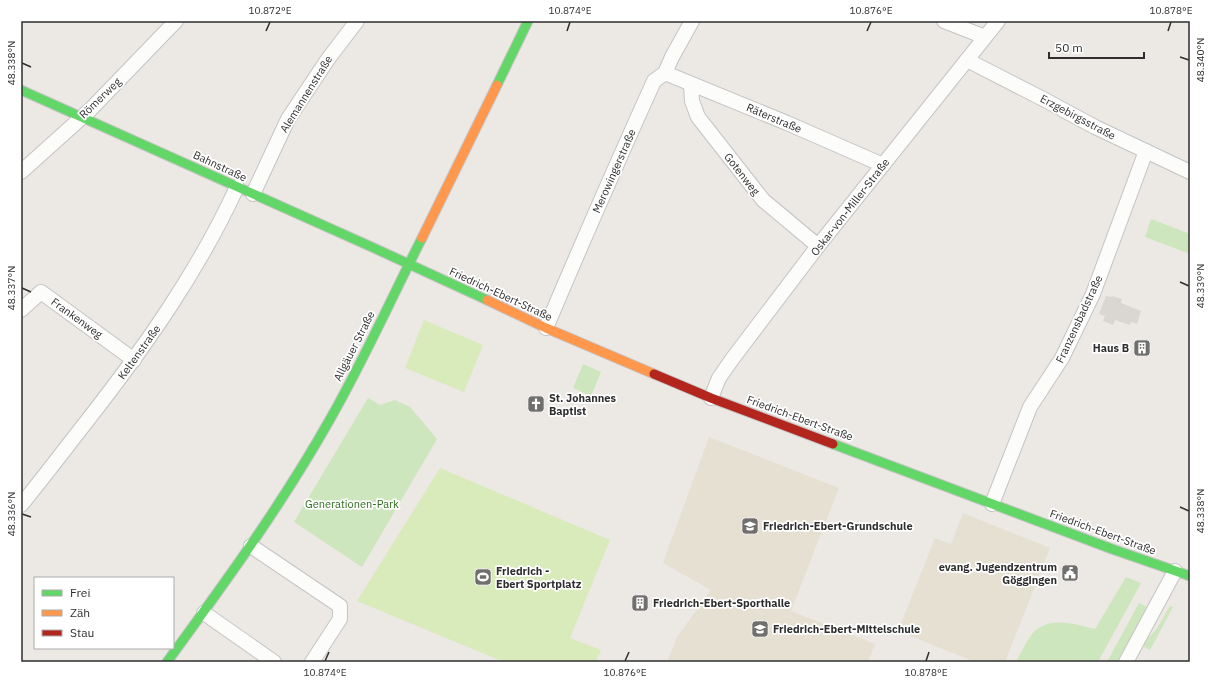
<svg xmlns="http://www.w3.org/2000/svg" width="1211" height="683" font-family="'IBM Plex Sans',sans-serif">
<style>
.education{fill:#e6e0d3}
.green{fill:#cee6be}
.pitch{fill:#d9eabb}
.plaza{fill:#dad6d2}
.lines{fill:none;stroke-linecap:round;stroke-linejoin:round}
.street-casing{stroke:#c5c4c5;stroke-width:16}
.fast-casing{stroke:#c5c4c5;stroke-width:11}
.slow-casing{stroke:#c5c4c5;stroke-width:11}
.jam-casing{stroke:#c5c4c5;stroke-width:11}
.street{stroke:#fcfcfb;stroke-width:14}
.fast{stroke:#63d668;stroke-width:9}
.slow{stroke:#ff974d;stroke-width:9}
.jam{stroke:#b3261e;stroke-width:9}
.ticks{fill:none;stroke:#2e2e2e;stroke-width:1.5}
.labels{text-anchor:middle;stroke-width:3.5;stroke-linejoin:round;paint-order:stroke}
.street-label{font-size:11px;fill:#2e2e2e;stroke:#fff}
.poi-label{font-size:11px;font-weight:bold;fill:#2e2e2e;stroke:#fff;text-anchor:start}
.park-label{font-size:11px;fill:#2c6e1b;stroke:#fff}
.neatline{fill:none;stroke:#2e2e2e;stroke-width:1.5}
.ticks-label{font-size:10px;text-anchor:middle;fill:#2e2e2e}
</style>
<rect width="100%" height="100%" fill="#ece8e4"/>
<!-- education -->
<g class="education">
<path d="M 709,437 L 839,488 L 791,611 L 875,644 L 868,662 L 667,662 L 677,637 L 711,590 L 663,563 Z"/>
<path d="M 963,513 L 1050,548 L 1005,662 L 975,662 L 898,631 L 935,538 L 951,544 Z"/>
</g>
<!-- green -->
<g class="green">
<path d="M 1151,219 L 1190,234 L 1190,254 L 1145,237 Z"/>
<path d="M 583,364 L 601,372 L 591,396 L 573,388 Z"/>
<path d="M 368,398 L 380,405 L 395,400 L 410,407 L 437,439 L 362,567 L 294,522 Z"/>
<path d="M 1126,577 L 1141,583 L 1098,662 L 1016,662 C 1021,653 1026,642 1032,634 C 1049,615 1074,624 1095,629 Z"/>
<path d="M 1139,603 L 1147,607 L 1117,662 L 1107,662 Z"/>
<path d="M 1170,606 L 1173,607 L 1150,650 L 1142,646 L 1148,638 L 1156,630 Z"/>
</g>
<!-- pitch -->
<g class="pitch">
<path d="M 424,320 L 483,345 L 464,392 L 405,368 Z"/>
<path d="M 440,468 L 610,540 L 570,638 L 601,650 L 596,662 L 504,662 L 357,601 Z"/>
</g>
<!-- plaza -->
<path class="plaza" d="M 1106,296 L 1111,297 L 1112,296 L 1122,299 L 1121,303 L 1141,311 L 1137,324 L 1131,322 L 1130,325 L 1115,320 L 1113,325 L 1103,321 L 1105,316 L 1099,314 Z"/>
<g class="lines">
<defs>
<g id="street">
<path d="M 944,21 L 985,37"/>
<path d="M 967,60 L 1045,100 L 1095,127 L 1190,172"/>
<path d="M 665,73 L 787,123 L 883,165"/>
<path d="M 691,84 L 692,101 L 698,117 L 763,200 L 818,246"/>
<path d="M 21,172 L 90,110 L 176,21"/>
<path d="M 253,194 L 288,119 L 328,59 L 357,21"/>
<path d="M 21,310 L 41,292 L 134,360"/>
<path d="M 546,328 C 581,245 617,163 654,81 L 665,73 L 672,57 L 692,21"/>
<path d="M 711,398 L 719,378 L 733,358 L 818,246 L 998,21"/>
<path d="M 992,504 L 1030,407 L 1062,358 L 1093,294 L 1146,151"/>
<path d="M 21,505 C 44,477 65,449 87,421 C 144,348 198,272 237,187"/>
<path d="M 251,546 L 340,606 L 340,619 L 312,662"/>
<path d="M 204,613 L 274,662"/>
<path d="M 1126,662 L 1175,571"/>
</g>
<g id="fast">
<path d="M 497,85 L 528,21"/>
<path d="M 21,90 L 374,248 L 487,300"/>
<path d="M 833,444 L 1112,549 L 1190,576"/>
<path d="M 167,662 C 224,584 281,506 329,421 C 363,362 391,299 422,238"/>
</g>
<g id="slow">
<path d="M 422,238 L 497,85"/>
<path d="M 487,300 L 546,328 L 654,374"/>
</g>
<path id="jam" d="M 654,374 L 711,398 L 833,444"/>
</defs>
<!-- street casing -->
<use href="#street" class="street-casing"/>
<!-- fast casing -->
<use href="#fast" class="fast-casing"/>
<!-- slow casing -->
<use href="#slow" class="slow-casing"/>
<!-- jam casing -->
<use href="#jam" class="jam-casing"/>
<!-- street -->
<use href="#street" class="street"/>
<!-- fast -->
<use href="#fast" class="fast"/>
<!-- slow -->
<use href="#slow" class="slow"/>
<!-- jam -->
<use href="#jam" class="jam"/>
</g>
<!-- ticks -->
<path class="ticks" d="M 266,31 L 270,22M 567,31 L 570,22M 867,31 L 871,22M 1168,31 L 1171,22M 1180,57 L 1189,60M 22,63 L 31,67M 1180,282 L 1189,286M 22,288 L 31,292M 1180,507 L 1189,511M 22,514 L 31,517M 325,661 L 329,652M 625,661 L 629,652M 926,661 L 929,652"/>
<!-- icons -->
<defs>
<symbol id="building-square" viewBox="-11 -11 22 22"><rect x="-9" y="-9" width="18" height="18" rx="4" fill="#706f6e" stroke="#fff"/><path d="M-4-6H4V6H1V3H-1V6H-4ZM-2.5-4.3h1.7v1.8h-1.7ZM.8-4.3h1.7v1.8H.8ZM-2.5-1h1.7V.8h-1.7ZM.8-1h1.7V.8H.8Z" fill="#fff"/></symbol>
<symbol id="church-square" viewBox="-11 -11 22 22"><rect x="-9" y="-9" width="18" height="18" rx="4" fill="#706f6e" stroke="#fff"/><path d="M-1.2-6h2.4v3.5h3.3v2.4h-3.3V6h-2.4V-.1h-3.3v-2.4h3.3Z" fill="#fff"/></symbol>
<symbol id="school-square" viewBox="-11 -11 22 22"><rect x="-9" y="-9" width="18" height="18" rx="4" fill="#706f6e" stroke="#fff"/><path d="M0-5L7-2L0 1L-7-2ZM-4 1L0 2.5L4 1V4Q0 6-4 4Z" fill="#fff"/></symbol>
<symbol id="civic-square" viewBox="-11 -11 22 22"><rect x="-9" y="-9" width="18" height="18" rx="4" fill="#706f6e" stroke="#fff"/><path d="M-.6-6.5H3V-4.5H.6V-3L4-1V1h2V6H-6V1h2V-1L-.6-3ZM-1.2 2.5V6h2.4V2.5Z" fill="#fff"/></symbol>
<symbol id="stadium-square" viewBox="-11 -11 22 22"><rect x="-9" y="-9" width="18" height="18" rx="4" fill="#706f6e" stroke="#fff"/><path d="M0-5a6.5 5 0 1 0 0 10a6.5 5 0 1 0 0-10ZM-3.5-1.8h7v3.6h-7Z" fill="#fff"/></symbol>
</defs>
<g fill-rule="evenodd">
<use href="#building-square" x="1132" y="338" width="20" height="20"/>
<use href="#church-square" x="526" y="394" width="20" height="20"/>
<use href="#school-square" x="740" y="516" width="20" height="20"/>
<use href="#civic-square" x="1060" y="563" width="20" height="20"/>
<use href="#stadium-square" x="473" y="567" width="20" height="20"/>
<use href="#building-square" x="630" y="593" width="20" height="20"/>
<use href="#school-square" x="750" y="619" width="20" height="20"/>
</g>
<g class="labels">
<!-- street labels -->
<g class="street-label">
<text transform="translate(306 94) rotate(-58)" y="4">Alemannenstraße</text>
<text transform="translate(100 98) rotate(-44)" y="4">Römerweg</text>
<text transform="translate(1078 117) rotate(28)" y="4">Erzgebirgsstraße</text>
<text transform="translate(774 118) rotate(23)" y="4">Räterstraße</text>
<text transform="translate(220 166) rotate(25)" y="4">Bahnstraße</text>
<text transform="translate(614 171) rotate(-66)" y="4">Merowingerstraße</text>
<text transform="translate(742 174) rotate(52)" y="4">Gotenweg</text>
<text transform="translate(850 207) rotate(-52)" y="4">Oskar-von-Miller-Straße</text>
<text transform="translate(501 294) rotate(25)" y="4">Friedrich-Ebert-Straße</text>
<text transform="translate(77 318) rotate(36)" y="4">Frankenweg</text>
<text transform="translate(1079 319) rotate(-65)" y="4">Franzensbadstraße</text>
<text transform="translate(354 346) rotate(-63)" y="4">Allgäuer Straße</text>
<text transform="translate(139 352) rotate(-54)" y="4">Keltenstraße</text>
<text transform="translate(800 418) rotate(20)" y="4">Friedrich-Ebert-Straße</text>
<text transform="translate(1103 532) rotate(20)" y="4">Friedrich-Ebert-Straße</text>
</g>
<!-- poi labels -->
<g class="poi-label">
<text x="1129" y="352" text-anchor="end">Haus B</text>
<text x="549" y="402">St. Johannes<tspan x="549" dy="13">Baptist</tspan></text>
<text x="763" y="530">Friedrich-Ebert-Grundschule</text>
<text x="1057" y="571" text-anchor="end">evang. Jugendzentrum<tspan x="1057" dy="13">Göggingen</tspan></text>
<text x="496" y="575">Friedrich -<tspan x="496" dy="13">Ebert Sportplatz</tspan></text>
<text x="653" y="607">Friedrich-Ebert-Sporthalle</text>
<text x="773" y="633">Friedrich-Ebert-Mittelschule</text>
</g>
<!-- park labels -->
<g class="park-label">
<text x="352" y="508">Generationen-Park</text>
</g>
</g>
<!-- border -->
<rect width="1211" height="683" fill="none" stroke="#ffffff" stroke-width="44"/>
<!-- legend -->
<rect x="34" y="577" width="140" height="72" fill="#ffffff" stroke="#ababab"/>
<rect x="42" y="590" width="20" height="6" fill="#63d668" stroke="#ababab"/>
<text x="70" y="597" font-size="12" fill="#2e2e2e">Frei</text>
<rect x="42" y="610" width="20" height="6" fill="#ff974d" stroke="#ababab"/>
<text x="70" y="617" font-size="12" fill="#2e2e2e">Zäh</text>
<rect x="42" y="630" width="20" height="6" fill="#b3261e" stroke="#ababab"/>
<text x="70" y="637" font-size="12" fill="#2e2e2e">Stau</text>
<!-- scale -->
<path d="M1049 52v6h95v-6" fill="none" stroke="#2e2e2e" stroke-width="2"/>
<text x="1055" y="52" font-size="12" fill="#2e2e2e" stroke="#ffffff" stroke-width="3" paint-order="stroke">50 m</text>
<rect x="22" y="22" width="1167" height="639" class="neatline"/>
<g class="ticks-label">
<text x="270" y="14">10.872°E</text>
<text x="570" y="14">10.874°E</text>
<text x="871" y="14">10.876°E</text>
<text x="1171" y="14">10.878°E</text>
<text transform="translate(1200 60) rotate(-90)" y="4">48.340°N</text>
<text transform="translate(11 63) rotate(-90)" y="4">48.338°N</text>
<text transform="translate(1200 286) rotate(-90)" y="4">48.339°N</text>
<text transform="translate(11 288) rotate(-90)" y="4">48.337°N</text>
<text transform="translate(1200 511) rotate(-90)" y="4">48.338°N</text>
<text transform="translate(11 514) rotate(-90)" y="4">48.336°N</text>
<text x="325" y="676">10.874°E</text>
<text x="625" y="676">10.876°E</text>
<text x="926" y="676">10.878°E</text>
</g>
</svg>
